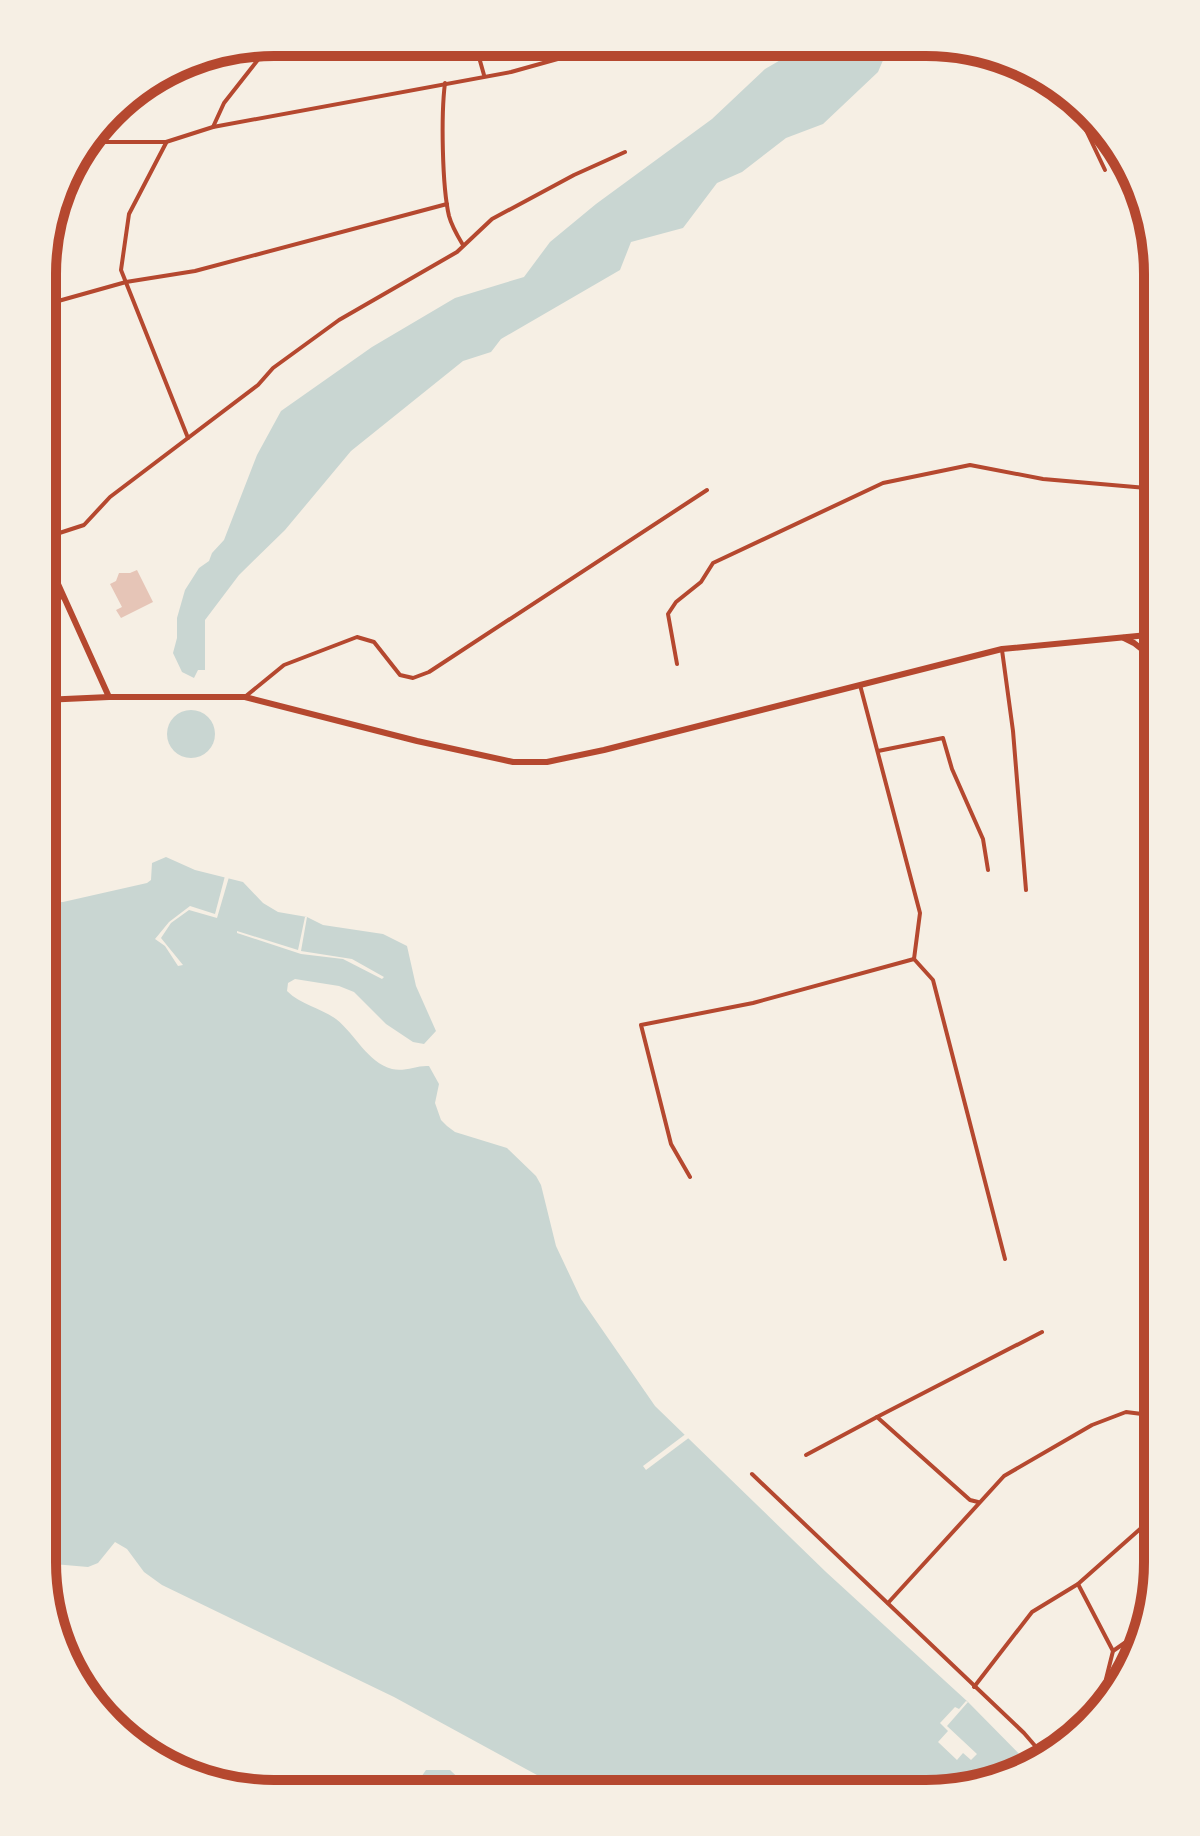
<svg xmlns="http://www.w3.org/2000/svg" width="1200" height="1836" font-family="Lato,sans-serif">
<style>
.water{fill:#c9d6d2}
.pier{fill:#f6efe4}
.building{fill:#e6c5b7}
.lines{fill:none;stroke-linecap:round;stroke-linejoin:round}
.minor{stroke:#b5482f;stroke-width:4}
.secondary{stroke:#b5482f;stroke-width:6}
.rim{fill:none;stroke:#b5482f;stroke-width:10}
</style>
<rect width="100%" height="100%" fill="#f6efe4"/>
<!-- water -->
<g class="water">
<path d="M 808,44 L 890,44 L 878,72 L 823,124 L 786,138 L 742,172 L 717,183 L 683,228 L 631,242 L 620,270 L 501,339 L 491,352 L 463,361 L 351,451 L 285,530 L 239,575 L 205,620 L 205,670 L 198,670 L 194,678 L 182,672 L 173,653 L 177,638 L 177,618 L 185,590 L 199,568 L 209,561 L 212,553 L 224,540 L 257,455 L 281,411 L 372,347 L 455,298 L 524,277 L 550,242 L 596,204 L 712,119 L 765,69 Z"/>
<circle cx="191" cy="734" r="24"/>
<path d="M 166,857 L 195,870 L 243,882 L 263,903 L 278,912 L 307,917 L 323,925 L 383,934 L 407,946 L 416,986 L 436,1031 L 424,1044 L 413,1042 L 386,1024 L 354,992 L 339,986 L 295,979 L 288,983 L 287,991 C 301,1005 321,1008 336,1019 C 356,1035 367,1062 392,1069 C 405,1072 417,1065 429,1066 L 439,1084 L 435,1103 L 441,1120 L 447,1126 L 455,1132 L 507,1148 L 536,1176 L 541,1185 L 556,1246 L 581,1299 L 655,1406 L 826,1572 L 968,1702 L 1030,1765 L 1015,1776 L 927,1794 L 570,1793 L 394,1697 L 162,1585 L 144,1572 L 127,1549 L 115,1542 L 98,1563 L 88,1567 L 42,1563 L 43,903 L 63,902 L 147,883 L 151,880 L 152,863 Z"/>
<path d="M 426,1770 L 450,1770 L 474,1793 L 395,1792 L 417,1783 Z"/>
</g>
<!-- pier -->
<g class="pier">
<path d="M 225,876 L 229,877 L 217,918 L 189,910 L 171,923 L 161,938 L 183,965 L 178,966 L 165,946 L 155,939 L 169,922 L 190,906 L 215,914 Z"/>
<path d="M 305,917 L 307,917 L 301,951 L 352,959 L 384,977 L 382,979 L 343,959 L 301,954 L 237,933 L 237,931 L 298,950 Z"/>
<path d="M 687,1433 L 690,1437 L 646,1470 L 643,1466 Z"/>
<path d="M 966,1701 L 968,1702 L 947,1726 L 977,1754 L 971,1760 L 963,1753 L 957,1760 L 938,1742 L 948,1731 L 940,1723 L 955,1707 L 959,1709 Z"/>
</g>
<!-- building -->
<path class="building" d="M 137,570 L 153,602 L 121,618 L 116,610 L 122,607 L 110,584 L 116,581 L 119,573 L 130,573 Z"/>
<g class="lines">
<!-- minor -->
<g class="minor">
<path d="M 475,43 L 484,75"/>
<path d="M 445,83 C 441,114 442,186 449,216 C 452,227 457,235 463,245"/>
<path d="M 1067,90 L 1105,170"/>
<path d="M 213,127 L 224,103 L 272,42"/>
<path d="M 86,142 L 166,142 L 213,127 L 511,72 L 615,43"/>
<path d="M 166,143 L 129,214 L 121,270 L 188,438"/>
<path d="M 44,305 L 126,282 L 195,271 L 447,204"/>
<path d="M 44,538 L 84,525 L 110,497 L 258,385 L 273,368 L 339,320 L 457,252 L 492,219 L 574,175 L 625,152"/>
<path d="M 43,604 L 62,597"/>
<path d="M 1002,650 L 1013,731 L 1026,890"/>
<path d="M 677,664 L 668,614 L 676,602 L 701,582 L 713,563 L 883,483 L 970,465 L 1043,479 L 1158,489"/>
<path d="M 860,685 L 920,913 L 914,959"/>
<path d="M 246,696 L 284,665 L 357,637 L 374,642 L 400,675 L 413,678 L 429,672 L 707,490"/>
<path d="M 878,751 L 943,738 L 952,769 L 983,839 L 988,870"/>
<path d="M 914,959 L 933,980 L 1005,1259"/>
<path d="M 690,1177 L 671,1144 L 641,1025 L 753,1003 L 914,959"/>
<path d="M 877,1417 L 1042,1332"/>
<path d="M 806,1455 L 877,1417 L 970,1500 L 978,1502"/>
<path d="M 752,1474 L 1024,1733 L 1043,1755"/>
<path d="M 1078,1584 L 1113,1651"/>
<path d="M 888,1603 L 1004,1476 L 1092,1425 L 1126,1412 L 1158,1416"/>
<path d="M 974,1687 L 1032,1612 L 1078,1584 L 1157,1514"/>
<path d="M 1113,1697 L 1106,1679 L 1113,1651 L 1136,1635"/>
</g>
<!-- secondary -->
<g class="secondary">
<path d="M 44,553 L 109,697"/>
<path d="M 1124,638 L 1134,643 L 1158,662"/>
<path d="M 43,700 L 109,697 L 245,697 L 417,741 L 513,762 L 547,762 L 604,750 L 1002,649 L 1158,634"/>
</g>
</g>
<!-- crop -->
<path d="M0 0H1200V1836H0ZM274 56H926A218 218 0 0 1 1144 274V1562A218 218 0 0 1 926 1780H274A218 218 0 0 1 56 1562V274A218 218 0 0 1 274 56Z" fill="#f6efe4" fill-rule="evenodd"/>
<path class="rim" d="M274 56H926A218 218 0 0 1 1144 274V1562A218 218 0 0 1 926 1780H274A218 218 0 0 1 56 1562V274A218 218 0 0 1 274 56Z"/>
</svg>
